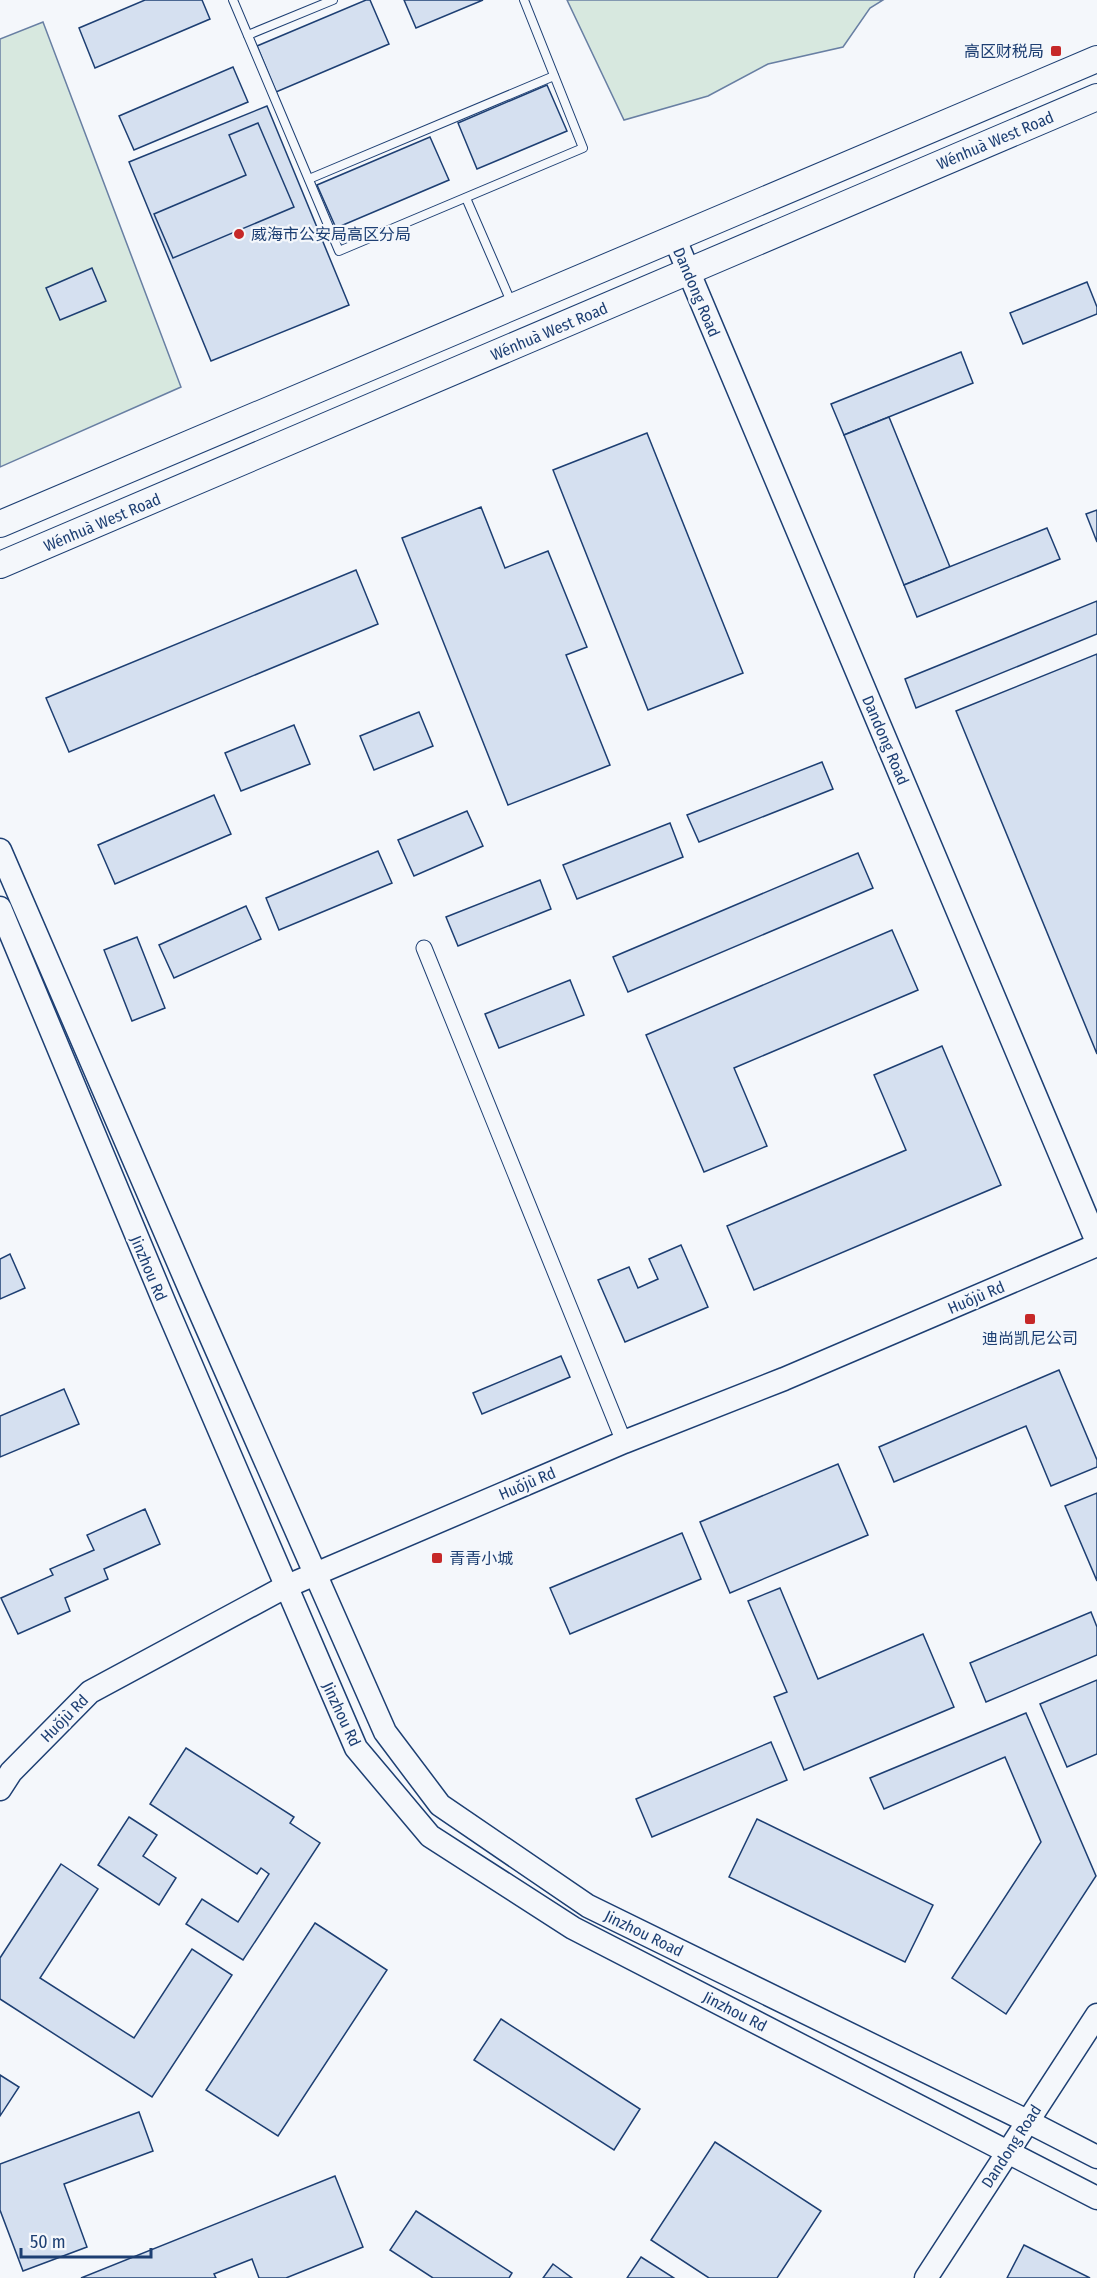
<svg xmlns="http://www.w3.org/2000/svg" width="1097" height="2278" font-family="'Fira Sans Condensed','Noto Sans SC',sans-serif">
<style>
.green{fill:#d7e8df;stroke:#687fa3;stroke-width:1.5}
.building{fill:#d5e0f0;stroke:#1d3f73;stroke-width:1.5}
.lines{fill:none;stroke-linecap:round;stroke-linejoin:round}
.service-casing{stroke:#1d3f73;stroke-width:10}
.minor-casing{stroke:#1d3f73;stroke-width:17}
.secondary-casing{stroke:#1d3f73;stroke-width:25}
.primary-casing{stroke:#1d3f73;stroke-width:28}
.service{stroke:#f4f7fb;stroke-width:8}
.minor{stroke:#f4f7fb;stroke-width:15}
.secondary{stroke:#f4f7fb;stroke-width:22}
.primary{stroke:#f4f7fb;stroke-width:26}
.poi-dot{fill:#c62828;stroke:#f4f7fb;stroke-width:2}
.labels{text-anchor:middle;stroke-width:4.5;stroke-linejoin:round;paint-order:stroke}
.poi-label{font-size:16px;fill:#1d3f73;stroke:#f4f7fb;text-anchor:start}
.street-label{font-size:16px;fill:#1d3f73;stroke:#f4f7fb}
</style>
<rect width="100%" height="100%" fill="#f4f7fb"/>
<!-- green -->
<g class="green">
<path d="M 567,0 L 883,0 L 870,8 L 843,47 L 768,64 L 708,96 L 624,120 Z"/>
<path d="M 43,22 L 181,387 L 0,467 L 0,39 Z"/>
</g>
<!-- building -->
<g class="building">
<path d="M 145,0 L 202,0 L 210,19 L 95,68 L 79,28 Z"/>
<path d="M 366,0 L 370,0 L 389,44 L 276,92 L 257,46 Z"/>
<path d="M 404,0 L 483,0 L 416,28 Z"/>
<path d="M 233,67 L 248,102 L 134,150 L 119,116 Z"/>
<path d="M 547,85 L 567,131 L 477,169 L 458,123 Z"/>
<path d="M 267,106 L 349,305 L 211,361 L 129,162 Z"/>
<path d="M 258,123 L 294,207 L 173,258 L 154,214 L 246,175 L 229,135 Z"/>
<path d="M 430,137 L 449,180 L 336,228 L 317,185 Z"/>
<path d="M 92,268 L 106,301 L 60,320 L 46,288 Z"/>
<path d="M 1087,282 L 1097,307 L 1097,314 L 1023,344 L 1010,313 Z"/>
<path d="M 961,352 L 973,383 L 844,435 L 831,404 Z"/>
<path d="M 889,417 L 950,567 L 904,585 L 844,435 Z"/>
<path d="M 647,433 L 743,673 L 648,710 L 553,470 Z"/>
<path d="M 481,507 L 505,568 L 548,551 L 587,647 L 566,655 L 610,765 L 508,805 L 402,538 Z"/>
<path d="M 1097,510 L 1097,542 L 1086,514 Z"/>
<path d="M 1047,528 L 1060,559 L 917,617 L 904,585 Z"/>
<path d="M 356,570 L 378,624 L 69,752 L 46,698 Z"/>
<path d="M 1097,601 L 1097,634 L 916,708 L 905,679 Z"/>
<path d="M 1097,654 L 1097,1054 L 956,711 Z"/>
<path d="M 419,712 L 433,746 L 374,770 L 360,736 Z"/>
<path d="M 294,725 L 310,764 L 241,791 L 225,753 Z"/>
<path d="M 822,762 L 833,789 L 699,842 L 687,815 Z"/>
<path d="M 214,795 L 231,834 L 115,884 L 98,845 Z"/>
<path d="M 467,811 L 483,846 L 414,876 L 398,840 Z"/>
<path d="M 670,823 L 683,857 L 577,899 L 563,865 Z"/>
<path d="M 378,851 L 392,883 L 279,930 L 266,898 Z"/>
<path d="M 858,853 L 873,888 L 628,992 L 613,957 Z"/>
<path d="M 540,880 L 551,909 L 458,946 L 446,917 Z"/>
<path d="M 246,906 L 261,939 L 174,978 L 159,945 Z"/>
<path d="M 892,930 L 918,990 L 734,1068 L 767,1146 L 704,1172 L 646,1035 Z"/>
<path d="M 137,937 L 165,1008 L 132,1021 L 104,950 Z"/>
<path d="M 570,980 L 584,1015 L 499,1048 L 485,1014 Z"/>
<path d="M 942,1046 L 1001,1185 L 754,1290 L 727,1226 L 906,1150 L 874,1075 Z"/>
<path d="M 681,1245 L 708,1307 L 625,1342 L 598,1280 L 629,1267 L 638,1288 L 658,1279 L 649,1259 Z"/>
<path d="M 10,1254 L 25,1288 L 0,1299 L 0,1259 Z"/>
<path d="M 561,1356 L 570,1377 L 482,1414 L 473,1393 Z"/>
<path d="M 1059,1370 L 1097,1460 L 1097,1467 L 1051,1486 L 1026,1426 L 894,1482 L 879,1447 Z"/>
<path d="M 64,1389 L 79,1424 L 0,1457 L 0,1416 Z"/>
<path d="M 838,1464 L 868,1535 L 730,1593 L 700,1522 Z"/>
<path d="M 1097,1493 L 1097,1581 L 1065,1506 Z"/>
<path d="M 145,1509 L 160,1544 L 104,1569 L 108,1579 L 65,1598 L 70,1611 L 18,1634 L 1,1598 L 53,1575 L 50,1569 L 94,1550 L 87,1535 Z"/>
<path d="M 682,1533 L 701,1579 L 570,1634 L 550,1588 Z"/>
<path d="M 780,1588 L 818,1679 L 923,1634 L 954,1707 L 804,1770 L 774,1697 L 787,1692 L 748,1601 Z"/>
<path d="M 1091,1612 L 1097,1627 L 1097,1655 L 986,1702 L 970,1663 Z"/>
<path d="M 1097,1680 L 1097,1754 L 1067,1767 L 1040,1704 Z"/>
<path d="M 1026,1713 L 1096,1876 L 1006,2014 L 952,1978 L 1041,1842 L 1005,1757 L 884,1809 L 870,1778 Z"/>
<path d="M 771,1742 L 787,1780 L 652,1837 L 636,1799 Z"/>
<path d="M 186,1748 L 294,1817 L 290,1823 L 320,1843 L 243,1960 L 186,1924 L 202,1899 L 238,1922 L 269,1874 L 261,1868 L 257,1874 L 150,1804 Z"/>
<path d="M 129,1817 L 157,1835 L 143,1856 L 176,1878 L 159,1905 L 98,1865 Z"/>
<path d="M 757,1819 L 933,1905 L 905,1962 L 729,1877 Z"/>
<path d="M 61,1864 L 98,1889 L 40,1978 L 134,2038 L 192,1949 L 232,1975 L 152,2097 L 0,1999 L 0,1958 Z"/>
<path d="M 315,1923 L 387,1970 L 278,2136 L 206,2090 Z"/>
<path d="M 501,2019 L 640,2109 L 614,2150 L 474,2060 Z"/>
<path d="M 0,2075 L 19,2087 L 0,2116 Z"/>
<path d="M 139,2112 L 153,2151 L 64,2184 L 87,2247 L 23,2271 L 0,2210 L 0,2164 Z"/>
<path d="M 715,2142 L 821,2211 L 777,2278 L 709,2278 L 651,2240 Z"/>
<path d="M 335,2176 L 363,2247 L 286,2278 L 259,2278 L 252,2259 L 214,2274 L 216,2278 L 81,2278 Z"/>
<path d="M 416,2211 L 512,2273 L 509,2278 L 433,2278 L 390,2250 Z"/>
<path d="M 1024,2245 L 1090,2278 L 1007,2278 Z"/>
<path d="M 641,2257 L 674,2278 L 627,2278 Z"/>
<path d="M 553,2264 L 572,2278 L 543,2278 Z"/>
</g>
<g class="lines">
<defs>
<g id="service">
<path d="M 233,0 L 339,251 L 583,148 L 524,0"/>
<path d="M 248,35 L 333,0"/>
<path d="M 309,179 L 554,76"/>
<path d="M 466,198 L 512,304"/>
</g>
<path id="minor" d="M 424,948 L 624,1442"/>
<g id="secondary">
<path d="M 674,237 L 1097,1242"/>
<path d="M 0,850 L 191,1292 L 385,1732 L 440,1805 L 588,1906 L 1027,2121 L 1097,2157"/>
<path d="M 0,908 L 165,1304 L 356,1748 L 430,1836 L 573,1928 L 1097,2198"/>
<path d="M 0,1789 L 11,1772 L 90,1692 L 285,1587 L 624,1442 L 784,1379 L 1097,1245"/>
<path d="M 926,2278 L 1097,2015"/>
</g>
<g id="primary">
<path d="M 0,524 L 1097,59"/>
<path d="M 0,565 L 1097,97"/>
</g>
</defs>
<!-- service casing -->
<use href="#service" class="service-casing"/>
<!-- minor casing -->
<use href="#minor" class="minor-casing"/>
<!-- secondary casing -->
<use href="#secondary" class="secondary-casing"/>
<!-- primary casing -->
<use href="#primary" class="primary-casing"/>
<!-- service -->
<use href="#service" class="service"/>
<!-- minor -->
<use href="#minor" class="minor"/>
<!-- secondary -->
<use href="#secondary" class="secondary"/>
<!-- primary -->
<use href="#primary" class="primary"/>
</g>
<!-- markers -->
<g class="poi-dot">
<rect x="1050" y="45" width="12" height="12" rx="3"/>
<circle cx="239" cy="234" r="6"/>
<rect x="1024" y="1313" width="12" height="12" rx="3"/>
<rect x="431" y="1552" width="12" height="12" rx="3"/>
</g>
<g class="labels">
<!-- poi labels -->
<g class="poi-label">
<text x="1044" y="57" text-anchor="end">高区财税局</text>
<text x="251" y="240">威海市公安局高区分局</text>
<text x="1030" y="1344" text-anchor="middle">迪尚凯尼公司</text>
<text x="449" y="1564">青青小城</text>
</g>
<!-- street labels -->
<g class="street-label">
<text transform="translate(995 140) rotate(-23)" y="6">Wénhuà West Road</text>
<text transform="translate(697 292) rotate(67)" y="6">Dandong Road</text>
<text transform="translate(549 331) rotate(-23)" y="6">Wénhuà West Road</text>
<text transform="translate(102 522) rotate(-23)" y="6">Wénhuà West Road</text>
<text transform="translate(886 740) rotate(67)" y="6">Dandong Road</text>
<text transform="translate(149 1268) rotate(67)" y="6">Jinzhou Rd</text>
<text transform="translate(976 1297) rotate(-23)" y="6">Huǒjù Rd</text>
<text transform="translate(527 1483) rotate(-23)" y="6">Huǒjù Rd</text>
<text transform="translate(342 1714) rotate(65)" y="6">Jinzhou Rd</text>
<text transform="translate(64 1718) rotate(-45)" y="6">Huǒjù Rd</text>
<text transform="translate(644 1933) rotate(26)" y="6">Jinzhou Road</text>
<text transform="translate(735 2011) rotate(27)" y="6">Jinzhou Rd</text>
<text transform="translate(1011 2146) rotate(-57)" y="6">Dandong Road</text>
</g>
</g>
<!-- scale -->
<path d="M21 2248v9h130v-9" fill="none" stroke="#1d3f73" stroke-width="3"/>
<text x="30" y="2248" font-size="18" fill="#1d3f73" stroke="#f4f7fb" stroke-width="4.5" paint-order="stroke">50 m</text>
</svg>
